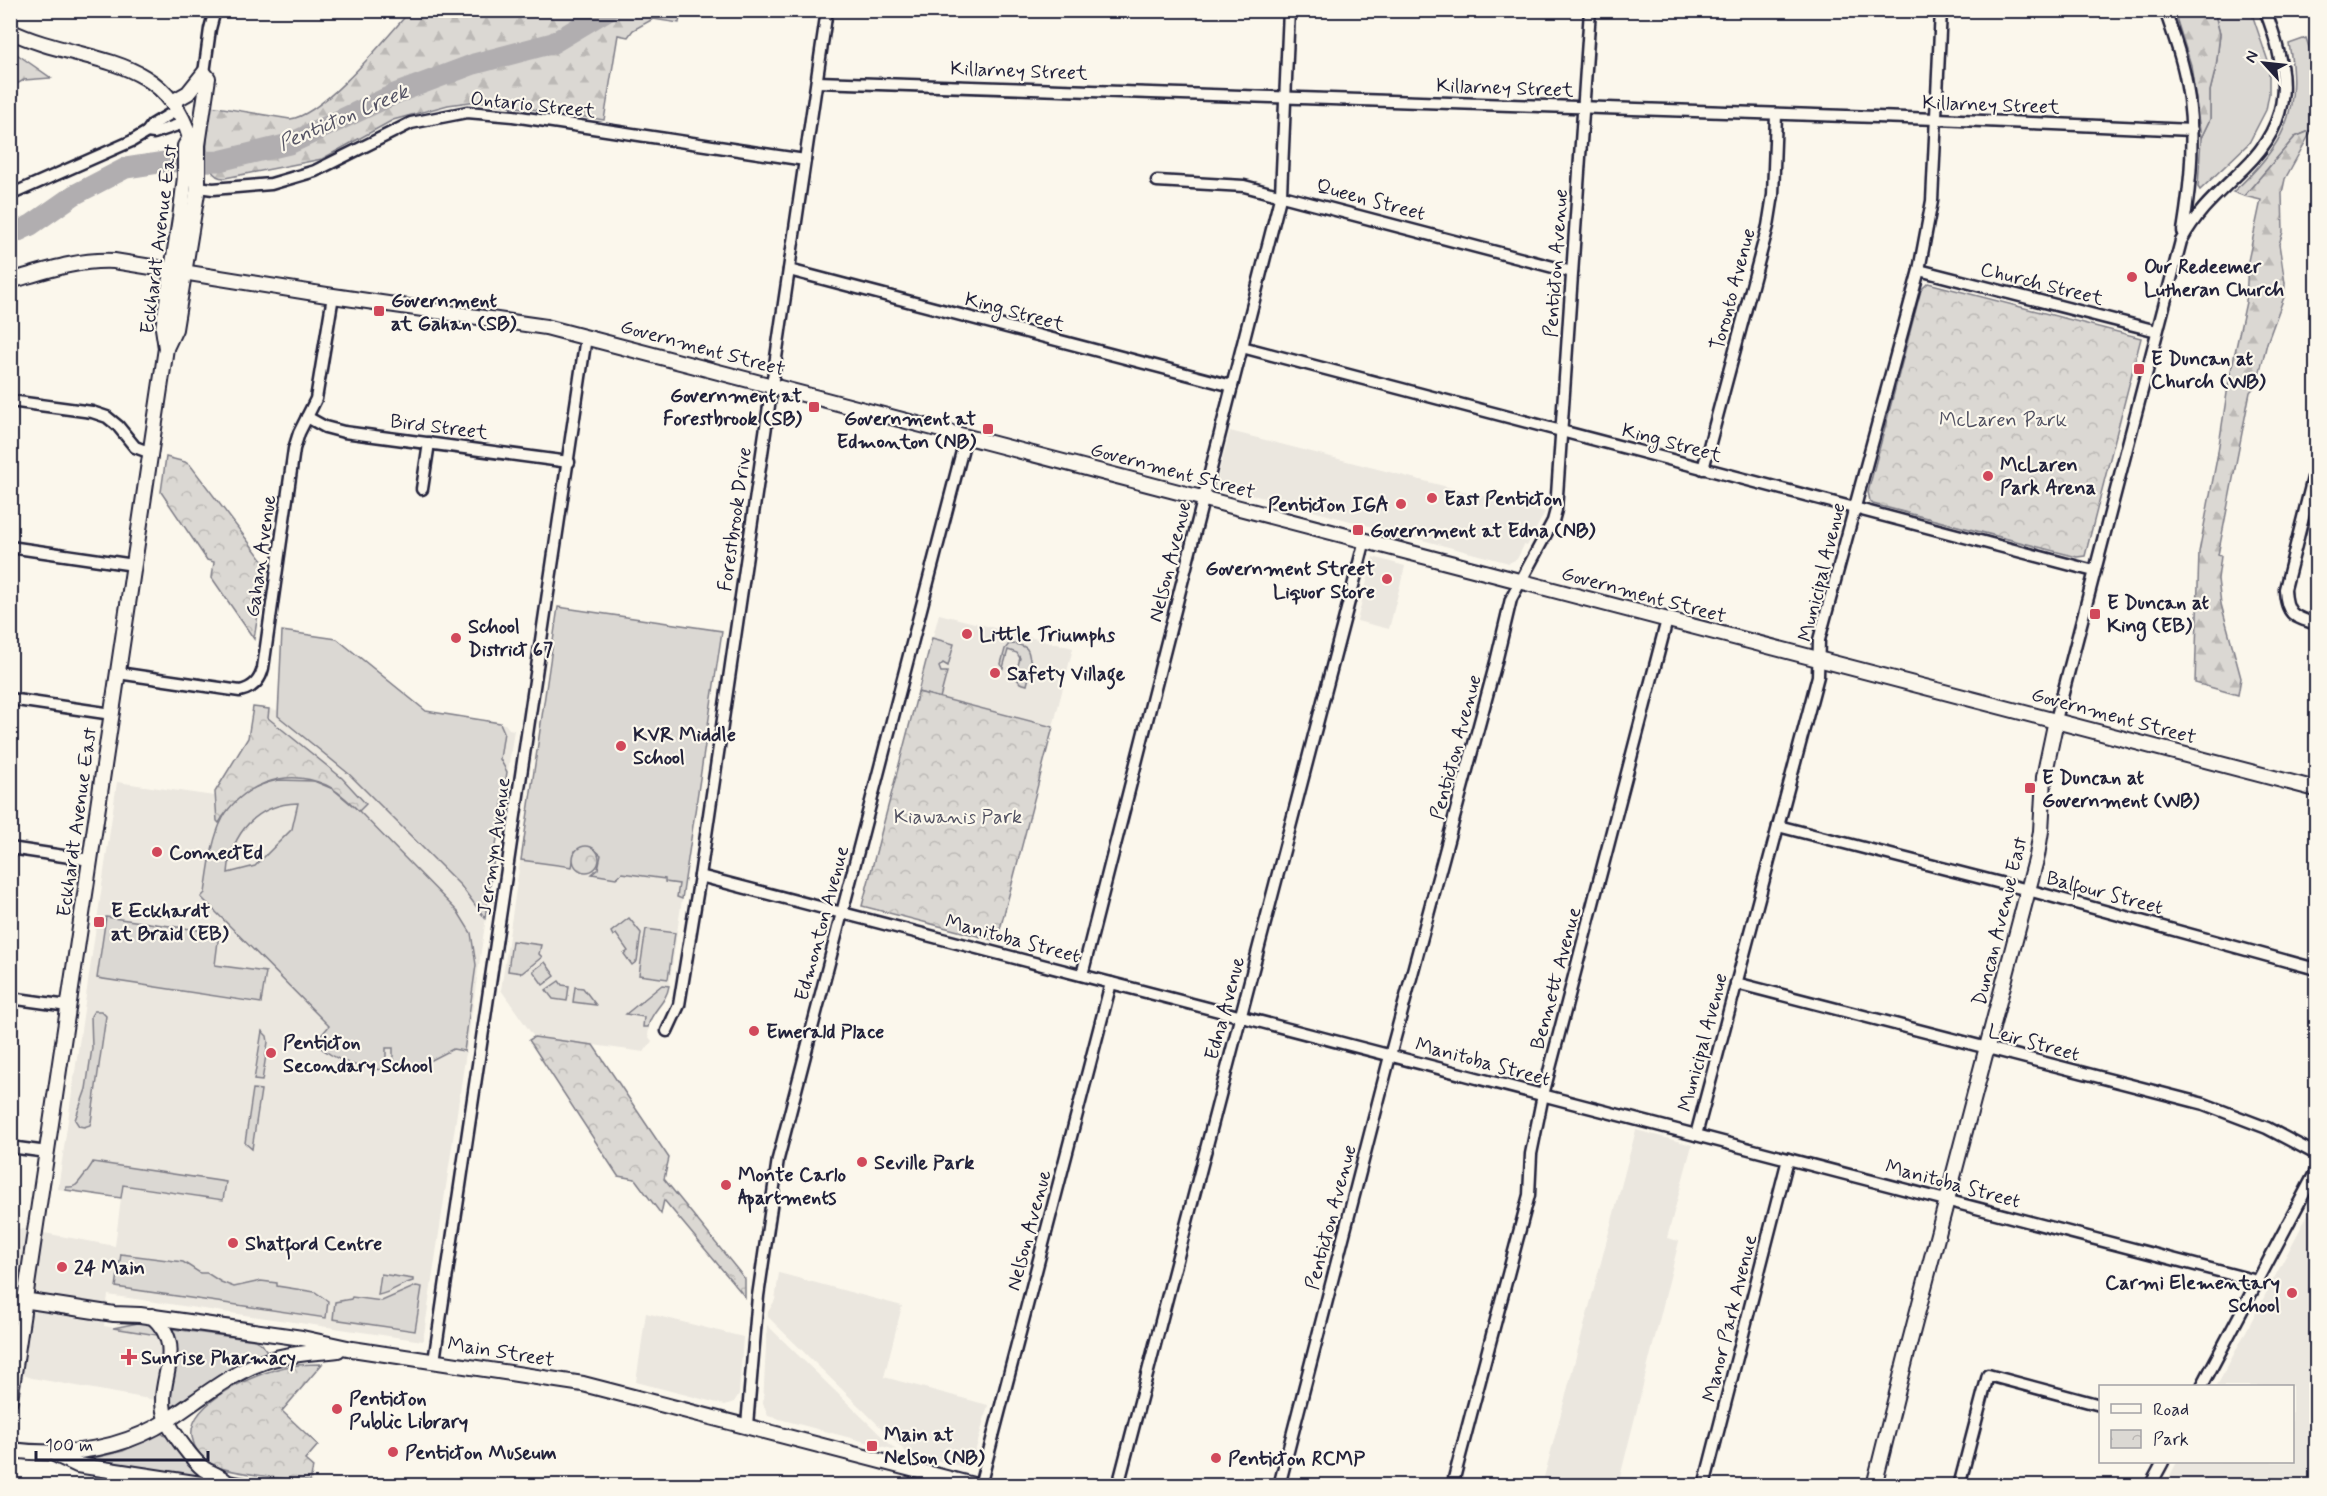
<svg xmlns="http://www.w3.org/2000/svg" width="2327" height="1496" font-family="Mynerve,sans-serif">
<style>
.built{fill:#ebe7df}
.grass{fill:#dbd8d3;stroke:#7e7d87;stroke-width:1.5;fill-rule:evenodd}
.forest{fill:url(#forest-firs);stroke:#7e7d87;stroke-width:1.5}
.park{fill:url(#park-crowns);stroke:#7e7d87;stroke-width:1.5}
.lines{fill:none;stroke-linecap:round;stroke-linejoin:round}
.river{stroke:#b1aeb0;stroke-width:21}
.street-casing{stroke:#22223b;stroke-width:15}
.secondary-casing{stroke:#22223b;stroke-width:18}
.street{stroke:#fbf7ec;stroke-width:10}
.secondary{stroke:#fbf7ec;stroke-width:14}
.poi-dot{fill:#d1495b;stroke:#fbf7ec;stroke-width:2}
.labels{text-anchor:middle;stroke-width:4.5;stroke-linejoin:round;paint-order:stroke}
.street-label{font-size:20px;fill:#22223b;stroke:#fbf7ec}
.poi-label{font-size:20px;font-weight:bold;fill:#22223b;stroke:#fbf7ec;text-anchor:start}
.park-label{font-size:20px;fill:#505061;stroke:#fbf7ec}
.water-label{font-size:21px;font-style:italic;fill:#545364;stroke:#fbf7ec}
</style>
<defs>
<pattern id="forest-firs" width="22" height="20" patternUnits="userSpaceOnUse" patternTransform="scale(1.5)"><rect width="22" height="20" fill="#dbd8d3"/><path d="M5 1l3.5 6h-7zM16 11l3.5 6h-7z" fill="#bcb9b6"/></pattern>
<pattern id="park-crowns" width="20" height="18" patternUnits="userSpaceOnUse" patternTransform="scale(1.5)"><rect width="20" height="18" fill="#dbd8d3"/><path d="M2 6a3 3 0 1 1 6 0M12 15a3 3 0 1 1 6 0" fill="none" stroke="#bcb9b6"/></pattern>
</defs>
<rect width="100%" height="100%" fill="#fbf7ec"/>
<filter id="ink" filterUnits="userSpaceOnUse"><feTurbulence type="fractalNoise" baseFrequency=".0167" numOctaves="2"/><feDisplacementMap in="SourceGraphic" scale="12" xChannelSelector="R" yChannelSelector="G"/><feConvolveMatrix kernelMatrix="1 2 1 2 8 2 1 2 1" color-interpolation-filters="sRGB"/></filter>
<g filter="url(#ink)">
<!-- built -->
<g class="built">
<path d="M 1230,431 L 1545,512 L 1527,546 L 1524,545 L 1517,559 L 1509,563 L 1222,487 L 1218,482 L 1216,483 Z"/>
<path d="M 1373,557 L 1405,566 L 1389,629 L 1357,621 Z"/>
<path d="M 558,607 L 722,631 L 668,993 L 663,1003 L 650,1020 L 648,1036 L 652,1041 L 644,1052 L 534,1037 L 501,990 Z"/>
<path d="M 939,614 L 1073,648 L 1053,727 L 918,692 Z"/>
<path d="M 282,631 L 337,639 L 426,711 L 505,724 L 509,729 L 514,730 L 423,1341 L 108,1295 L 104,1326 L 157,1335 L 161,1339 L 162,1347 L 155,1400 L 32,1378 L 11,1371 L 11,1227 L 115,1246 L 121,1198 L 58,1189 L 117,782 L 214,796 L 248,738 L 253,707 L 277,710 Z"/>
<path d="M 1636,1130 L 1692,1145 L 1667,1238 L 1679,1241 L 1618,1485 L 1542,1485 Z"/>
<path d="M 2316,1199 L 2316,1485 L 2165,1486 L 2177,1462 L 2292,1462 L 2292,1386 L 2217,1386 Z"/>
<path d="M 779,1273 L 902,1306 L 884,1377 L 988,1405 L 973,1460 L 967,1465 L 960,1466 L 907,1453 L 768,1317 L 768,1312 L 775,1300 Z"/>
<path d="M 646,1313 L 743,1337 L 739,1394 L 734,1402 L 725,1405 L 636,1382 Z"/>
<path d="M 767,1325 L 896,1450 L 768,1416 L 763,1404 Z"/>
</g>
<!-- grass -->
<g class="grass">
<path d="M 2214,11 L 2251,11 L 2269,64 L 2269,94 L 2266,110 L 2249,143 L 2200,190 L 2198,187 L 2201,138 L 2210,119 L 2210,91 L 2216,67 L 2220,34 Z"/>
<path d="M 2306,38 L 2316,68 L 2316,128 L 2295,137 L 2244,196 L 2233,192 C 2283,147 2302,112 2289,44 Z"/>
<path d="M 558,607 L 722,631 L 682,899 L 677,897 L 679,884 L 665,882 L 665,879 L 622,873 L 616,878 L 592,874 L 598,869 L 601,855 L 594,849 L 575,851 L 572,867 L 521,860 Z"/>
<path d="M 282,631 L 337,639 L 426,711 L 500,723 L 504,732 L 500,759 L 507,772 L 485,918 L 461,886 L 349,774 L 278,716 Z"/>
<path d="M 932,638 L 954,644 L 948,666 L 943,663 L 939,667 L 941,672 L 947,672 L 940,698 L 918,692 Z"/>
<path d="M 1009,644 C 1039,645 1022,657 1036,669 L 1034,673 L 1030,673 L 1027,685 L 1020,683 L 1015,676 L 1020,658 L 1017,653 L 1008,650 L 1003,668 L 1001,664 L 1005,649 Z"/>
<path d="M 278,780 L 314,781 L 333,789 L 359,811 L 458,912 L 471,933 L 476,965 L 464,1051 L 453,1049 L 424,1064 L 393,1070 L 393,1048 L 386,1048 L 386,1070 C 360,1069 335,1061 315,1043 L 329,1026 L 201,897 L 205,893 C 213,839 216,793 278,780 ZM 298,803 L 292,829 L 255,866 L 228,873 C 231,833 257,804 298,803 Z"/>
<path d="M 106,917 L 219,933 L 215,965 L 266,972 L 261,1003 L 97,978 Z"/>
<path d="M 629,918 L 641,933 L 637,961 L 632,965 L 624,954 L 628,951 L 616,934 L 613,936 L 611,932 Z"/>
<path d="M 646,929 L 675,933 L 668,979 L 639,975 Z"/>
<path d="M 512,941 L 541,945 L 539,954 L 542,957 L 522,973 L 508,971 Z"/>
<path d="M 545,962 L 555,976 L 543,985 L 533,971 Z"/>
<path d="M 559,981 L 562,985 L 569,986 L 567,1001 L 553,999 L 546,990 Z"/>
<path d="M 662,985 L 669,986 C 666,1004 651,1010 648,1027 L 643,1027 L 644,1017 L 626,1014 Z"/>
<path d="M 575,987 L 583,988 L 596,1005 L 573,1002 Z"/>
<path d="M 94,1011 L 101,1011 L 106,1016 L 91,1122 L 90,1125 L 84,1127 L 79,1126 L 75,1120 L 86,1089 L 92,1048 L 91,1016 Z"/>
<path d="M 262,1031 L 267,1036 L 268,1042 L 262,1081 L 254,1080 Z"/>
<path d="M 253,1089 L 261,1090 L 252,1149 L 245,1143 Z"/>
<path d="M 93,1162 L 226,1182 L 223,1200 L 123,1185 L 121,1198 L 66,1190 L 66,1187 C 70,1187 72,1188 76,1185 C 78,1184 92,1165 93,1162 Z"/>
<path d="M 121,1254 L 183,1262 L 200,1273 L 207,1273 L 221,1282 L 234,1287 L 261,1281 L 277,1283 L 277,1286 L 315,1292 L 328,1301 L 326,1318 L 116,1287 Z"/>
<path d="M 381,1274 L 413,1279 L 413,1281 C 400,1284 391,1293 378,1295 Z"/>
<path d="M 416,1286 L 422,1287 L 415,1331 L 333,1319 L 335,1302 L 351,1299 L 352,1297 L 382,1301 Z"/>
<path d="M 143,1322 L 151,1325 L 160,1332 L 157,1335 L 113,1328 Z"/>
<path d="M 173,1329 L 255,1340 L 262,1344 L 268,1353 L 226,1372 L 171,1411 L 168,1400 L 171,1331 Z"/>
<path d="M 161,1433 L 165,1436 L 171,1435 L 208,1477 L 207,1479 L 86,1460 L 123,1451 Z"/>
</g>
<!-- forest -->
<g class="forest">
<path d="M 410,11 L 410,10 L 681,11 L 679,23 L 653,19 L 633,30 L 628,37 L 618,35 L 604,120 L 477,101 L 448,105 L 393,120 L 322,159 L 225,178 C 198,179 208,123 211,106 L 290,119 C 323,116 387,37 410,11 Z"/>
<path d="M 2174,11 L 2214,11 L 2220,34 L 2216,67 L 2210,91 L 2210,119 L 2201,138 L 2191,65 Z"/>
<path d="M 11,50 L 51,78 L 24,80 L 11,87 Z"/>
<path d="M 2312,130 L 2285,179 L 2282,193 L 2283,232 L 2279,244 L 2285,283 L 2284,297 L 2267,343 L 2257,384 L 2250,392 L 2218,555 L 2221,556 L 2218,579 L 2221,604 L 2241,678 L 2238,695 L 2195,683 L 2199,552 L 2217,458 L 2229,380 L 2246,302 L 2248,261 L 2261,200 L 2244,196 L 2295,137 Z"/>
</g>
<!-- park -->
<g class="park">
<path d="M 1928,283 L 2141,338 L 2085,556 L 2077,557 L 1873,504 L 1870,501 L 1868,492 L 1921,290 Z"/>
<path d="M 166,457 L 185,462 L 191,466 L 266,565 L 254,639 L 212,578 L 214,562 L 207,560 L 161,492 Z"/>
<path d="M 918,692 L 1053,727 L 997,941 L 862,906 Z"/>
<path d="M 253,707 L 269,709 L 268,718 L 342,778 L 366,804 L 359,811 C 349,802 339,791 326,785 C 284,767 241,785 219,823 L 217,821 L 215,792 L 248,738 Z"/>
<circle cx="586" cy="859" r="13"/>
<path d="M 534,1037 L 593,1045 L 669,1158 L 664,1179 L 745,1279 L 745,1297 L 664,1200 L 661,1214 L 635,1179 L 618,1176 L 529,1040 Z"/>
<path d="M 322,1364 L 282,1411 L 318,1445 L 305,1460 L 313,1467 L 310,1482 C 289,1479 225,1473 210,1464 C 201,1458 194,1448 192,1437 C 187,1402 257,1373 285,1367 C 297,1364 310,1364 322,1364 Z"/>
</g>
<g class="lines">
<!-- river -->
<path class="river" d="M 10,235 L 31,225 L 74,195 L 126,168 L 165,162 L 219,161 L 289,144 L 397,93 L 474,64 L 553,43 L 608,10"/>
<defs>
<g id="street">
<path d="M 2165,10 C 2173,34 2182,57 2186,81 C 2196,131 2191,182 2183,231"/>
<path d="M 204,73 L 210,29 L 215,10"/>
<path d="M 817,82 L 1937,119 L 2192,130"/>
<path d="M 147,132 L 154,133 L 184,123"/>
<path d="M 1157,181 L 1244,186 L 1572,272"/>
<path d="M 198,187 L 213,189 L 271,184 L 315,171 L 411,123 L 467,112 L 513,116 L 805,160"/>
<path d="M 10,195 L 132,141 L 147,132 L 152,125 L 177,110"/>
<path d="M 789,270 L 1232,386"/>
<path d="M 1919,270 L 2157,331"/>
<path d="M 1242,347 L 2094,571"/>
<path d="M 10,401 L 92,412 L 107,417 L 118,426 L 135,447 L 151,453"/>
<path d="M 307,417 L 325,427 L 344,432 L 569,462"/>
<path d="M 2316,466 L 2285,589 C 2286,615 2294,617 2316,624"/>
<path d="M 1703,469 L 1768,226 L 1773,195 L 1776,115"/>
<path d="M 422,489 L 429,443"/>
<path d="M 10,547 L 134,565"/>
<path d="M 118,673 L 240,691 C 253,688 260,681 263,668 L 294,449 L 299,433 L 316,399 L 333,296"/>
<path d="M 10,699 L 112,714"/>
<path d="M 2056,720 L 2181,241 C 2200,207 2218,194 2244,168 C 2295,119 2289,71 2265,10"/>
<path d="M 1778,826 L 2028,890 L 2316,969"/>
<path d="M 10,848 L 90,860"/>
<path d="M 700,876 L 2257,1281"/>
<path d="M 1082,975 L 1281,194 L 1289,10"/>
<path d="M 1736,983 L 2204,1104 L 2267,1128 L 2316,1154"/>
<path d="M 10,998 L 68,1006"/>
<path d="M 667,1031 L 679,1005 L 700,876 L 827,10"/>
<path d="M 1696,1135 L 1818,676 L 1819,640 L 1919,270 L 1932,201 L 1941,10"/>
<path d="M 10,1147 L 47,1152"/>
<path d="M 434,1361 L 586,337"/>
<path d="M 2202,1386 L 2316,1171"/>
<path d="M 747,1425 L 758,1296 L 778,1159 L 966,436"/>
<path d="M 980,1486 L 1111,983"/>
<path d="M 1118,1486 L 1365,540"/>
<path d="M 1279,1486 L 1390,1056 L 1496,662 L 1511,599 L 1553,521 L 1556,510 L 1590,10"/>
<path d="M 1452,1486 L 1529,1195 L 1531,1154 L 1543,1095 L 1667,620"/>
<path d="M 1704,1486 L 1788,1159"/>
<path d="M 1959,1486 L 1988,1375 L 2100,1405"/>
<path d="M 2150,1486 L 2163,1462"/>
</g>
<g id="secondary">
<path d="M 10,31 C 80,65 163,50 190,138"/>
<path d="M 10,281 C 45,271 78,259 114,261 L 333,296 L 546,327 L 2316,789"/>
<path d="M 166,348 L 175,329 L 198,187 L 198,145 L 208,78 L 204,73 L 188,93 L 172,102"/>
<path d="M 10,1298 L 114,1314 L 140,1315 L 302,1338 L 352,1349 L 583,1384 L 977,1486"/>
<path d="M 152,1316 C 191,1351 151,1383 167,1421 C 173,1433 193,1461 204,1469 C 212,1474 220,1475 227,1483"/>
<path d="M 10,1400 L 166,348 L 163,328 L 180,218 L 185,177 L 185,146 L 190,138"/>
<path d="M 10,1450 C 66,1457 120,1451 168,1420 C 200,1399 230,1373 266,1361 C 289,1353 315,1353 338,1350"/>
<path d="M 54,1454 L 77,1465 L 214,1486"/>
<path d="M 227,1483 L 246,1486"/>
<path d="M 1874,1486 L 1910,1341 L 2037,856 L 2041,831 L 2044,777 L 2056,720"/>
</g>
</defs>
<!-- street casing -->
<use href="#street" class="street-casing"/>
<!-- secondary casing -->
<use href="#secondary" class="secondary-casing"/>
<!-- street -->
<use href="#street" class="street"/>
<!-- secondary -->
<use href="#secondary" class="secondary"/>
</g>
</g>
<!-- markers -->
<g class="poi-dot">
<circle cx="2132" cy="277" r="6"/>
<rect x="373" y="305" width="12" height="12" rx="3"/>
<rect x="2133" y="363" width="12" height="12" rx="3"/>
<rect x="808" y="401" width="12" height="12" rx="3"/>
<rect x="982" y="423" width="12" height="12" rx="3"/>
<circle cx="1988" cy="476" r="6"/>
<circle cx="1432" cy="498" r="6"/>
<circle cx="1401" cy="504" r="6"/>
<rect x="1352" y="524" width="12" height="12" rx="3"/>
<circle cx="1387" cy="579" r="6"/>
<rect x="2089" y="608" width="12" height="12" rx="3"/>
<circle cx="967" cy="634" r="6"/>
<circle cx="456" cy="638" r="6"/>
<circle cx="995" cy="673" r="6"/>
<circle cx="621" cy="746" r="6"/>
<rect x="2024" y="782" width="12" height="12" rx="3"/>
<circle cx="157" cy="852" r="6"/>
<rect x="93" y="916" width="12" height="12" rx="3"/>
<circle cx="754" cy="1031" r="6"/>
<circle cx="271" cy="1053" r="6"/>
<circle cx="862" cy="1162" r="6"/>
<circle cx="726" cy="1185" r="6"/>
<circle cx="233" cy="1243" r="6"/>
<circle cx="62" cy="1267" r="6"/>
<circle cx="2292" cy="1293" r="6"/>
<path d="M126 1348h6v6h6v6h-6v6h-6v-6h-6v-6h6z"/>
<circle cx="337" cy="1409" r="6"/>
<rect x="866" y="1440" width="12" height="12" rx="3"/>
<circle cx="393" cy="1452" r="6"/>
<circle cx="1216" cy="1458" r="6"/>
</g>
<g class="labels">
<!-- street labels -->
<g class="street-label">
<text transform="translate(1019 70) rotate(2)" y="7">Killarney Street</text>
<text transform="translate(1505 87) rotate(2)" y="7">Killarney Street</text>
<text transform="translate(533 104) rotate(6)" y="7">Ontario Street</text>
<text transform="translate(1991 104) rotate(2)" y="7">Killarney Street</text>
<text transform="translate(1371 199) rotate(15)" y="7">Queen Street</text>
<text transform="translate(158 239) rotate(-83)" y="7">Eckhardt Avenue East</text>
<text transform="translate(1555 263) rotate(-86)" y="7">Penticton Avenue</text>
<text transform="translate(2042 283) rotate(14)" y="7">Church Street</text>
<text transform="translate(1732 289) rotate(-75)" y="7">Toronto Avenue</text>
<text transform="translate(1015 311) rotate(15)" y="7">King Street</text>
<text transform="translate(703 347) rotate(15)" y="7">Government Street</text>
<text transform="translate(439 426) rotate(7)" y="7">Bird Street</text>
<text transform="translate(1672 442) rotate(15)" y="7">King Street</text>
<text transform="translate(1173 470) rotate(15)" y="7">Government Street</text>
<text transform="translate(734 519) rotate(-82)" y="7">Forestbrook Drive</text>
<text transform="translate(260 556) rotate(-82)" y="7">Gahan Avenue</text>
<text transform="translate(1169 561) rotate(-76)" y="7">Nelson Avenue</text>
<text transform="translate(1821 572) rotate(-76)" y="7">Municipal Avenue</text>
<text transform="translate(1644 594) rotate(15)" y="7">Government Street</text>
<text transform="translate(2114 715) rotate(15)" y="7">Government Street</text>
<text transform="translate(1455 747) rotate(-75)" y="7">Penticton Avenue</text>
<text transform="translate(76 822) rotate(-82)" y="7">Eckhardt Avenue East</text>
<text transform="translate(493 846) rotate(-82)" y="7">Jermyn Avenue</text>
<text transform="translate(2105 892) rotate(15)" y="7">Balfour Street</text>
<text transform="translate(1999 921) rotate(-76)" y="7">Duncan Avenue East</text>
<text transform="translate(821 923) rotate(-75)" y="7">Edmonton Avenue</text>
<text transform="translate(1013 938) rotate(15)" y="7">Manitoba Street</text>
<text transform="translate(1555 978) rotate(-75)" y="7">Bennett Avenue</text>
<text transform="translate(1224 1008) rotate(-75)" y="7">Edna Avenue</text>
<text transform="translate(1702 1042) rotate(-75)" y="7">Municipal Avenue</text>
<text transform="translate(2034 1042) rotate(15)" y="7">Leir Street</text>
<text transform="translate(1483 1061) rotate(15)" y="7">Manitoba Street</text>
<text transform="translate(1953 1183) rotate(15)" y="7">Manitoba Street</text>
<text transform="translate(1330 1217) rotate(-75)" y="7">Penticton Avenue</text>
<text transform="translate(1028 1230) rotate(-75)" y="7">Nelson Avenue</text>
<text transform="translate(1729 1318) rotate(-76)" y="7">Manor Park Avenue</text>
<text transform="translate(501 1351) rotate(9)" y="7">Main Street</text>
</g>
<!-- poi labels -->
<g class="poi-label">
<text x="2144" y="273">Our Redeemer<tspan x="2144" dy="23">Lutheran Church</tspan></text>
<text x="391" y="307">Government<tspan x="391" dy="23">at Gahan (SB)</tspan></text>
<text x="2151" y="365">E Duncan at<tspan x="2151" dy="23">Church (WB)</tspan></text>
<text x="802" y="402" text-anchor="end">Government at<tspan x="802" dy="23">Forestbrook (SB)</tspan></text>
<text x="976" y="425" text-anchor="end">Government at<tspan x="976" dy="23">Edmonton (NB)</tspan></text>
<text x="2000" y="471">McLaren<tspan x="2000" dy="23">Park Arena</tspan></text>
<text x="1444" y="505">East Penticton</text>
<text x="1389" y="511" text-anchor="end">Penticton IGA</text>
<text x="1370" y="537">Government at Edna (NB)</text>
<text x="1375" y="575" text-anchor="end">Government Street<tspan x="1375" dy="23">Liquor Store</tspan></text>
<text x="2107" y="609">E Duncan at<tspan x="2107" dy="23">King (EB)</tspan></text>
<text x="468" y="633">School<tspan x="468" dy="23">District 67</tspan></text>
<text x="979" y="641">Little Triumphs</text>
<text x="1007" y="680">Safety Village</text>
<text x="633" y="741">KVR Middle<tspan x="633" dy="23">School</tspan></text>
<text x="2042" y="784">E Duncan at<tspan x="2042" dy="23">Government (WB)</tspan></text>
<text x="169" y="859">ConnectEd</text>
<text x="111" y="917">E Eckhardt<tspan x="111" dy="23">at Braid (EB)</tspan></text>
<text x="766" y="1038">Emerald Place</text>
<text x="283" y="1049">Penticton<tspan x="283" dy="23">Secondary School</tspan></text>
<text x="874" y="1169">Seville Park</text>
<text x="738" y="1181">Monte Carlo<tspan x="738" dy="23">Apartments</tspan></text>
<text x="245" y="1250">Shatford Centre</text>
<text x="74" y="1274">24 Main</text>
<text x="2280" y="1289" text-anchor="end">Carmi Elementary<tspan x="2280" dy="23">School</tspan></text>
<text x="141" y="1364">Sunrise Pharmacy</text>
<text x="349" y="1405">Penticton<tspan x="349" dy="23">Public Library</tspan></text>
<text x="884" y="1441">Main at<tspan x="884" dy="23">Nelson (NB)</tspan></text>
<text x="405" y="1459">Penticton Museum</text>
<text x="1228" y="1465">Penticton RCMP</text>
</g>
<!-- park labels -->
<g class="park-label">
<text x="2003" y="426">McLaren Park</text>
<text x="958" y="823">Kiawanis Park</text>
</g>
<!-- water labels -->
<g class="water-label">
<text transform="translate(343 117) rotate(-23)" y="7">Penticton Creek</text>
</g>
</g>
<!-- margin -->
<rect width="2327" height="1496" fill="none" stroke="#fbf7ec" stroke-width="36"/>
<rect x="18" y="18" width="2291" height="1460" fill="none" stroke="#22223b" stroke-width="2" filter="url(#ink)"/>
<!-- legend -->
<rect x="2099" y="1385" width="195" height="78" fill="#fbf7ec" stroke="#a4a2a5" stroke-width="1.5"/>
<rect x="2111" y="1404" width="30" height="9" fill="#fbf7ec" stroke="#a4a2a5" stroke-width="1.5"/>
<text x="2153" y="1415" font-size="18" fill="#22223b">Road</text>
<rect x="2111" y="1430" width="30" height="18" fill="url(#park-crowns)" stroke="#a4a2a5" stroke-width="1.5"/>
<text x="2153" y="1445" font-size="18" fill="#22223b">Park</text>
<!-- north arrow -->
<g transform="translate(2264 63) rotate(297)" stroke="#fbf7ec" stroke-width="4.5" paint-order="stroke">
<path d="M0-4.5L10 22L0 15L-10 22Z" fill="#22223b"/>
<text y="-9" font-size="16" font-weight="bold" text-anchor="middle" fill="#22223b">N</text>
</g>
<!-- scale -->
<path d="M36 1451v9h172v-9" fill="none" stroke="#22223b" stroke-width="3"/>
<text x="45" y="1451" font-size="18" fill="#22223b" stroke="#fbf7ec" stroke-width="4.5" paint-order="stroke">100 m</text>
</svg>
